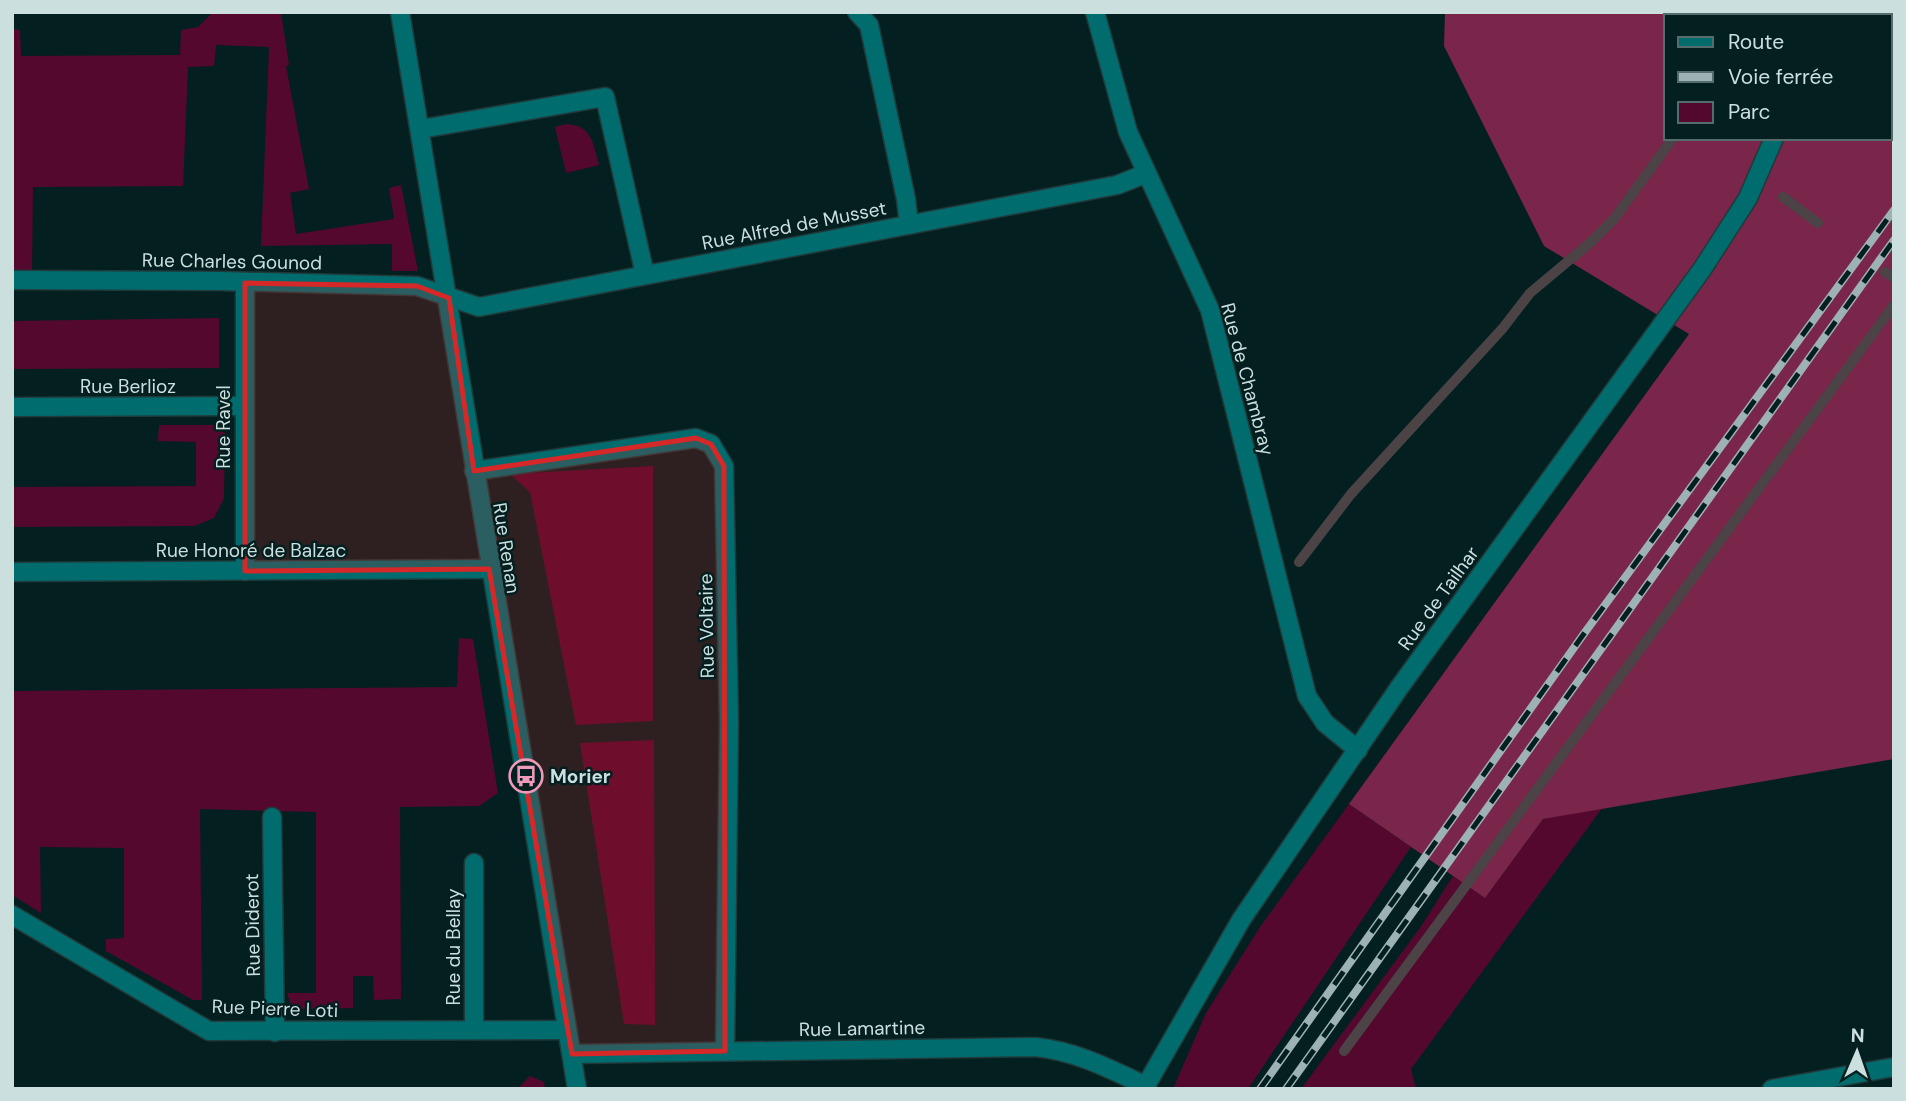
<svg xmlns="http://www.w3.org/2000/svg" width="1906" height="1101" font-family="'DM Sans',sans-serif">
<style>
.green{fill:#55082e}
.forest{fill:#7a254a;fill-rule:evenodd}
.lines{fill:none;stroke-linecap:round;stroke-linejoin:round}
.stream{stroke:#4b4346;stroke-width:10}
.minor-casing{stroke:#203a3b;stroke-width:21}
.minor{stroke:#006c6e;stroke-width:18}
.rail-casing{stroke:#9db2b2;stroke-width:8}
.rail{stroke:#041f20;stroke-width:5;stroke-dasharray:16;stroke-linecap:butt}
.marked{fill:#d62828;fill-opacity:0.2;stroke:#d62828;stroke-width:5;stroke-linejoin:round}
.labels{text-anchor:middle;stroke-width:5;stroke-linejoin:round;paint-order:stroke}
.street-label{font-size:19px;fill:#ccdfdf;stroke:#041f20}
.poi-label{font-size:19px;font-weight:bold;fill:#ccdfdf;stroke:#041f20;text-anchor:start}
</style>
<rect width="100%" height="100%" fill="#041f20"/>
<!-- green -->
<g class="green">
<path d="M 213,12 L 281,12 L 289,65 L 286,66 L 309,189 L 290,193 L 296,234 L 394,219 L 389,188 L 401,185 L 418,271 L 392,271 L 392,244 L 261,246 L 269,47 L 216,45 L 214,66 L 188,67 L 183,186 L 33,187 L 32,273 L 12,273 L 12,29 L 20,30 L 21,56 L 180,55 L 181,30 L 198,27 Z"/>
<path d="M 566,124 C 592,125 593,143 599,165 L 566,173 L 555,127 Z"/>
<path d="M 219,318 L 219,368 L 12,369 L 12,321 Z"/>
<path d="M 159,425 L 213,425 L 225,433 L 224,498 L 214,518 L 194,526 L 12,527 L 12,487 L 196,486 L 196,442 L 158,441 Z"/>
<path d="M 653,466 L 653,721 L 576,725 L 530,492 L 510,474 Z"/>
<path d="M 459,638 L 473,639 L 498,793 L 479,806 L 400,807 L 401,999 L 374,1000 L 373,976 L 353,976 L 353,1008 L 301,1009 L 290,1003 L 287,993 L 316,993 L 316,812 L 200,809 L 202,1000 L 193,1000 L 106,951 L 106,939 L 124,938 L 124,848 L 40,847 L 41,913 L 12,895 L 12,691 L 457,687 Z"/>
<path d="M 654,740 L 655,1025 L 624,1024 L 580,743 Z"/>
<path d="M 1349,804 L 1411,847 L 1248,1089 L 1173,1089 L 1206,1013 L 1260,927 Z"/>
<path d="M 1603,807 L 1411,1069 L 1416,1089 L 1301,1089 L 1420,928 L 1453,876 L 1485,898 L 1543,819 Z"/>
<path d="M 530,1076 L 544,1082 L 545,1089 L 517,1089 Z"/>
</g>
<!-- forest -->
<path class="forest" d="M 1445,12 L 1894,12 L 1894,759 L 1543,819 L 1485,898 L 1349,804 L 1689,334 L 1544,246 L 1444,46 ZM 1666,16 L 1890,16 L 1890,138 L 1666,138 Z"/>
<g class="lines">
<!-- stream -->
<g class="stream">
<path d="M 1759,16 L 1760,12"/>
<path d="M 1783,197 L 1818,223"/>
<path d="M 1885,272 L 1894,278"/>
<path d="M 1299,562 L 1351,494 L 1503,328 L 1530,293 L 1591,242 L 1614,219 L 1673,138"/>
<path d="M 1344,1051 L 1894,305"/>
</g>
<defs>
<g id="minor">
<path d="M 400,12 L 577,1089"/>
<path d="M 857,12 L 869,25 L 906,199 L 909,225"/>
<path d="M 1095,12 L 1128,132 L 1210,310 L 1307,696 L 1325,723 L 1358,750"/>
<path d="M 1816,16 L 1817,12"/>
<path d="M 421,129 L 605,97 L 645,275"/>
<path d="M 12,280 L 220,281 L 417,286 L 479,307 L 1117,185 L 1145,174"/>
<path d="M 12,407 L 243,406"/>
<path d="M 474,471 L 696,438 L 711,444 L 724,466 L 729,722 L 725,1051"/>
<path d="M 245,571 L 245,283"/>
<path d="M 12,572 L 489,569"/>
<path d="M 272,817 L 275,1032"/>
<path d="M 474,863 L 474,1030"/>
<path d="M 12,915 L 209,1031 L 567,1030"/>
<path d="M 572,1054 L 1035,1047 C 1076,1051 1110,1069 1146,1086"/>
<path d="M 1144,1089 L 1241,920 L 1399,688 L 1703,268 L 1748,198 L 1774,138"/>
<path d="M 1772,1089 L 1894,1067"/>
</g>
</defs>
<!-- minor casing -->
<use href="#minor" class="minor-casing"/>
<!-- minor -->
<use href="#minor" class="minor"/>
<defs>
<g id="rail">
<path d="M 1260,1089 L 1583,635 L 1894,210"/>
<path d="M 1286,1089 L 1894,240"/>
</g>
</defs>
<!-- rail casing -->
<use href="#rail" class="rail-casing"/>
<!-- rail -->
<use href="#rail" class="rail"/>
</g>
<!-- marked area -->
<path class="marked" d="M 245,283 L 417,286 L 449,298 L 474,471 L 696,438 L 711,444 L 724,466 L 725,1051 L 572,1054 L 489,569 L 245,571 Z"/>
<!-- icons -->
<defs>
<symbol id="bus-ring" viewBox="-11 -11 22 22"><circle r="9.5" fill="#041f20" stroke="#ef9ab8" stroke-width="1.5"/><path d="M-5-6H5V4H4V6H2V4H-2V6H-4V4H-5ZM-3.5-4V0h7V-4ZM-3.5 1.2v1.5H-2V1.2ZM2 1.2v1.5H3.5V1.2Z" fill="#ef9ab8"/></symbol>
</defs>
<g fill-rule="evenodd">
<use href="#bus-ring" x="507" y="757" width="38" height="38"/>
</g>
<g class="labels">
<!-- street labels -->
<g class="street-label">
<text transform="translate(794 225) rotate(-11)" y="7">Rue Alfred de Musset</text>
<text transform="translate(232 261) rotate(1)" y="7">Rue Charles Gounod</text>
<text transform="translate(1248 379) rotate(75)" y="7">Rue de Chambray</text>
<text x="128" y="393">Rue Berlioz</text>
<text transform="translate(223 427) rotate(-90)" y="7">Rue Ravel</text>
<text transform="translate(507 548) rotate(81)" y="7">Rue Renan</text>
<text x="251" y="557">Rue Honoré de Balzac</text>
<text transform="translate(1438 598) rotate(-54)" y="7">Rue de Tailhar</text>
<text transform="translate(706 626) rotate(-91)" y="7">Rue Voltaire</text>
<text transform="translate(252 925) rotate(-91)" y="7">Rue Diderot</text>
<text transform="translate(453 947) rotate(-90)" y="7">Rue du Bellay</text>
<text transform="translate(275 1008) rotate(2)" y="7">Rue Pierre Loti</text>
<text transform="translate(862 1028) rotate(-1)" y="7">Rue Lamartine</text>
</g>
<!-- poi labels -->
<g class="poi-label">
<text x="550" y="783">Morier</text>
</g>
</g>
<!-- border -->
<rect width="1906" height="1101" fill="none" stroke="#ccdfdf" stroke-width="28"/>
<!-- legend -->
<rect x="1664" y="14" width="228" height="126" fill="#041f20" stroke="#546c6c" stroke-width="2"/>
<rect x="1678" y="37" width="35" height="10" fill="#006c6e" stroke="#546c6c" stroke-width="2"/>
<text x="1728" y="49" font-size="21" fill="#ccdfdf">Route</text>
<rect x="1678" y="72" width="35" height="10" fill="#9db2b2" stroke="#546c6c" stroke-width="2"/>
<text x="1728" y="84" font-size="21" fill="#ccdfdf">Voie ferrée</text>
<rect x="1678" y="102" width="35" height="21" fill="#55082e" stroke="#546c6c" stroke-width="2"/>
<text x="1728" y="119" font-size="21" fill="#ccdfdf">Parc</text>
<!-- north arrow -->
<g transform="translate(1857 1052) rotate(2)" stroke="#041f20" stroke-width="5" paint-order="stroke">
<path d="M0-5L12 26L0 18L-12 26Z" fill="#ccdfdf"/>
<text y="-10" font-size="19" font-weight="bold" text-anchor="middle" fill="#ccdfdf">N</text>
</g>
</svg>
